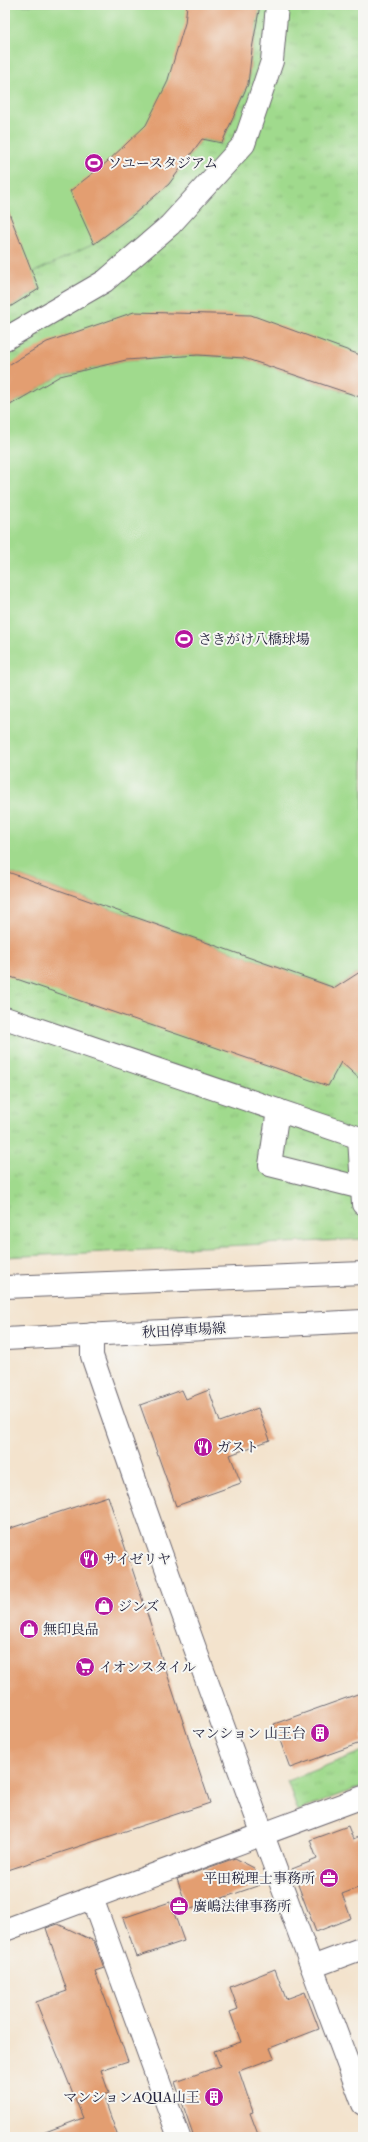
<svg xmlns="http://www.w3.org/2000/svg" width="368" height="2142" font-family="'IM FELL French Canon','Noto Serif JP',serif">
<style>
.grass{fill:url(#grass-tufts);stroke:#617e64}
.pitch{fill:#a0da8d;stroke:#617e64}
.building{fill:#e39e71}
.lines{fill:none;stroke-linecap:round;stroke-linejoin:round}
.minor-casing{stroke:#6b666e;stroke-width:24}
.major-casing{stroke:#6b666e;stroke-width:24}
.minor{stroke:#fff;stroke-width:22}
.major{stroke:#fff;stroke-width:22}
.labels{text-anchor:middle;stroke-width:4;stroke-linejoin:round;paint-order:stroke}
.poi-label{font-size:14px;fill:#22223b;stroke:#f6f6f2;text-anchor:start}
.street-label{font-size:14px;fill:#22223b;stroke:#f6f6f2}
</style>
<defs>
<pattern id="grass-tufts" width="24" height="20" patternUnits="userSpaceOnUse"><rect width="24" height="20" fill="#a0da8d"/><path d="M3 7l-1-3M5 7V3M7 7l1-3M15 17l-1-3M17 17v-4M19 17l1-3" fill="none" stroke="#8abb7b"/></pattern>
</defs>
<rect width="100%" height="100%" fill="#f6f6f2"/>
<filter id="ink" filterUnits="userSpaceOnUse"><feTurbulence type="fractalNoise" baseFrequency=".025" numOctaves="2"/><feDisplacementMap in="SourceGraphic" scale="8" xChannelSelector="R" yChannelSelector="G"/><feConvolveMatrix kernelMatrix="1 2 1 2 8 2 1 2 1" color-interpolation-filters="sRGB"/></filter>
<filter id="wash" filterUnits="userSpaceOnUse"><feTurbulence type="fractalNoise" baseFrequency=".012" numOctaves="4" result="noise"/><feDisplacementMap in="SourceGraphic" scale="16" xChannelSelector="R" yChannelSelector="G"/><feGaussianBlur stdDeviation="0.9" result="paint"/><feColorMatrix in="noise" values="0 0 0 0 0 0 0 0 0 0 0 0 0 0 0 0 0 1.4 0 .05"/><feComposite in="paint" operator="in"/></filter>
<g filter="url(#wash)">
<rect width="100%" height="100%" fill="#f3e3cd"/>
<!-- grass -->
<g class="grass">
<path d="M 5,5 L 363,5 L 363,1239 L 5,1257 Z"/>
<path d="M 363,1751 L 363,1786 L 298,1811 L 287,1781 Z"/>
</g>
<!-- pitch -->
<g class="pitch">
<path d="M 5,5 L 260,5 L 252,49 L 248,84 L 222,143 L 202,139 L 169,184 L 133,215 L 94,244 L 32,273 L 39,289 L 5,310 Z"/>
<path d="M 198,355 L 244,358 L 363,398 L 363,970 L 335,988 L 5,871 L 5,408 L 60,376 L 126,360 Z"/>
</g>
<g id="blocks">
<!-- building -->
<g class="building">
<path d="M 187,5 L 260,5 L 252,49 L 248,84 L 222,143 L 202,139 L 169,184 L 133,215 L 94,244 L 70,191 L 107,162 L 146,125 L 167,83 L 185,23 Z"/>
<path d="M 7,208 L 39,289 L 5,310 L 5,209 Z"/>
<path d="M 134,312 L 251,315 L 363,356 L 363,398 L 244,358 L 198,355 L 126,360 L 60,376 L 5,408 L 5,367 L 47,342 Z"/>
<path d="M 5,871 L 335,988 L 363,970 L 363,1082 L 341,1062 L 328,1086 L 5,975 Z"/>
<path d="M 182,1390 L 186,1399 L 209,1390 L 220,1422 L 258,1408 L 270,1440 L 230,1455 L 241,1483 L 176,1506 L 140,1405 Z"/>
<path d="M 108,1496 L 210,1803 L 5,1871 L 5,1530 Z"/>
<path d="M 363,1692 L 363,1742 L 290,1768 L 274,1724 Z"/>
<path d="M 348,1826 L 353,1839 L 363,1835 L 363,1886 L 342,1894 L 351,1918 L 316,1932 L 292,1869 L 317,1859 L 310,1840 Z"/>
<path d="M 235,1858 L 254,1868 L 260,1885 L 188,1910 L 177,1879 Z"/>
<path d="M 170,1902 L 184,1941 L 137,1957 L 123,1918 Z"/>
<path d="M 58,1924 L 94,1941 L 104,1968 L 95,1971 L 128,2061 L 101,2070 L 109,2093 L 103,2095 L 118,2137 L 41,2137 L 40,2134 L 83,2118 L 36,2002 L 67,1991 L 46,1928 Z"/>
<path d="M 275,1969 L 286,1999 L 305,1992 L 319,2029 L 270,2048 L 274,2058 L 239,2071 L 253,2112 L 250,2113 L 259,2137 L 194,2137 L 175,2082 L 220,2066 L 214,2051 L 241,2042 L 230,2012 L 238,2009 L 230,1987 Z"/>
</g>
</g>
</g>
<g filter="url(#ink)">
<use href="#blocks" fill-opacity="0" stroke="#6b666e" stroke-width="1"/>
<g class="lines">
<defs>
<g id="minor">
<path d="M 5,339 L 105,281 L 170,225 L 244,144 L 272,61 L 277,5"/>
<path d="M 5,1018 L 363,1139"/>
<path d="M 278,1110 L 270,1165 L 362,1188"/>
<path d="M 359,1137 L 363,1204"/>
<path d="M 92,1334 L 92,1356 C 178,1607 270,1856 363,2104"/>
<path d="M 92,1898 L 179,2137"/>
<path d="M 5,1930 L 363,1797"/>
<path d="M 312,1967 L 363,1948"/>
</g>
<g id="major">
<path d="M 5,1287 L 363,1273"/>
<path d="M 5,1339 L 363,1321"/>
</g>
</defs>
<!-- minor casing -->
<use href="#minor" class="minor-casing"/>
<!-- major casing -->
<use href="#major" class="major-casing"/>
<!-- minor -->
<use href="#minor" class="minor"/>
<!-- major -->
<use href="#major" class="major"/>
</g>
</g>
<!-- icons -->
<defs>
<symbol id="stadium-disc" viewBox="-11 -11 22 22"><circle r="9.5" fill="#b5179e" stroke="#f6f6f2"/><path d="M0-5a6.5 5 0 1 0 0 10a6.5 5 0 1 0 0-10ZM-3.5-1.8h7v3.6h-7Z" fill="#fff"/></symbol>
<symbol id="restaurant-disc" viewBox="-11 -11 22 22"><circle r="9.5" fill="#b5179e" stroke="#f6f6f2"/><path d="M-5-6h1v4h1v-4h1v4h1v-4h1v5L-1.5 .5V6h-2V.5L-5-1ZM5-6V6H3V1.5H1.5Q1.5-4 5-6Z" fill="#fff"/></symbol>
<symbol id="shop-disc" viewBox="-11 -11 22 22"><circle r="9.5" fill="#b5179e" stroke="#f6f6f2"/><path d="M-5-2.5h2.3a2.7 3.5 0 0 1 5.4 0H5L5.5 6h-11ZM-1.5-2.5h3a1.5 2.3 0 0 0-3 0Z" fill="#fff"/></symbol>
<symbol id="supermarket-disc" viewBox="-11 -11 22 22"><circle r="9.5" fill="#b5179e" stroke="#f6f6f2"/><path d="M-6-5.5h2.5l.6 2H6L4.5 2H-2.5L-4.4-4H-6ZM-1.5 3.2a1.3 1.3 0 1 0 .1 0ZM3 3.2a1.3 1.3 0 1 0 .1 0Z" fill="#fff"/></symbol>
<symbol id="building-disc" viewBox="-11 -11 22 22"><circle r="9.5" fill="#b5179e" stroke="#f6f6f2"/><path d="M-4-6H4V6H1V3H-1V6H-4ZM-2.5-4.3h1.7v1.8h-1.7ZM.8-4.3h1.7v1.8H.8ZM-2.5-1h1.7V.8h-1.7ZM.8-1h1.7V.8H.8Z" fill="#fff"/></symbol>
<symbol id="office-disc" viewBox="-11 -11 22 22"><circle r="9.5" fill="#b5179e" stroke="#f6f6f2"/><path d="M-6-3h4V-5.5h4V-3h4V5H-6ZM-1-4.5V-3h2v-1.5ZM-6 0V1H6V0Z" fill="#fff"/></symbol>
</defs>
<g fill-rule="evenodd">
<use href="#stadium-disc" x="83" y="152" width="22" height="22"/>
<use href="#stadium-disc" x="173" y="628" width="22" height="22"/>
<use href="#restaurant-disc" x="192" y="1436" width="22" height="22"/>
<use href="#restaurant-disc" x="78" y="1548" width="22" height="22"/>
<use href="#shop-disc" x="93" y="1595" width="22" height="22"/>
<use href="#shop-disc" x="18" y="1618" width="22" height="22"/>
<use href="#supermarket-disc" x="74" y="1656" width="22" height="22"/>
<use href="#building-disc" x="309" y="1722" width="22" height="22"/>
<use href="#office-disc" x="318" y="1867" width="22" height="22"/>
<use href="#office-disc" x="168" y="1895" width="22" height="22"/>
<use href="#building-disc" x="203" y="2086" width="22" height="22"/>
</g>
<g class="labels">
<!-- poi labels -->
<g class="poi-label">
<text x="108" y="168">ソユースタジアム</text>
<text x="198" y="644">さきがけ八橋球場</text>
<text x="217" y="1452">ガスト</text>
<text x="103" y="1564">サイゼリヤ</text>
<text x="118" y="1611">ジンズ</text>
<text x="43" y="1634">無印良品</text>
<text x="99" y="1672">イオンスタイル</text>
<text x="306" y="1738" text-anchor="end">マンション 山王台</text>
<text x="315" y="1883" text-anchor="end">平田税理士事務所</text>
<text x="193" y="1911">廣嶋法律事務所</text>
<text x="200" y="2102" text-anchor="end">マンションAQUA山王</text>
</g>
<!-- street labels -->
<g class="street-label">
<text transform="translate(184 1330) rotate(-3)" y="5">秋田停車場線</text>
</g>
</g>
<!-- margin -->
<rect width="368" height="2142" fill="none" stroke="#f6f6f2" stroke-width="20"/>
</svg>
